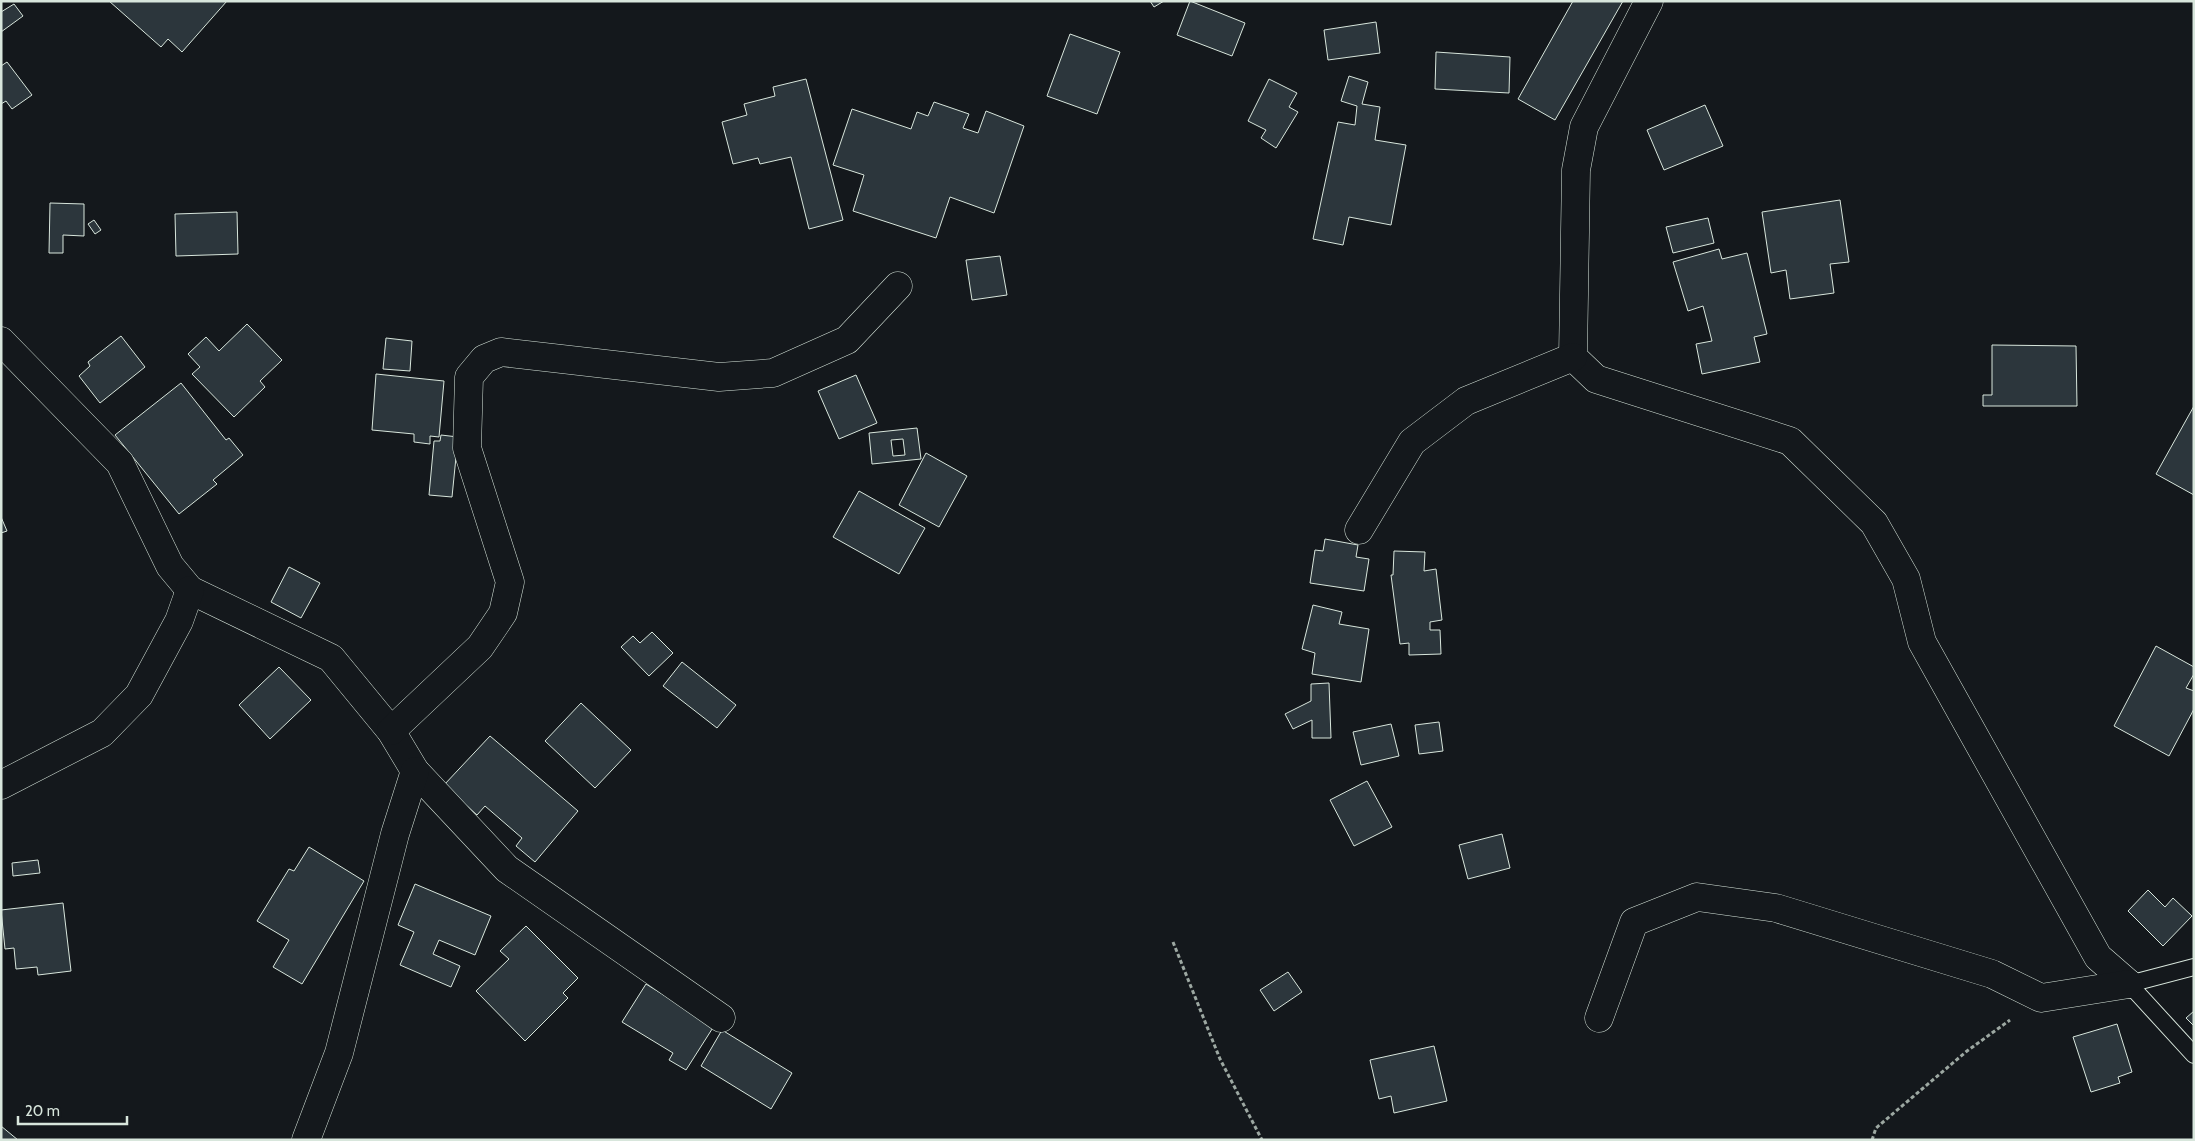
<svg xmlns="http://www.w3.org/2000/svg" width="2195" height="1141" font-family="Cabin,sans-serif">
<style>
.building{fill:#2c363c;stroke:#d8e6dc;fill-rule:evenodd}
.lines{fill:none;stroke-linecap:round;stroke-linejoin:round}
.service-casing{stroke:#d8e6dc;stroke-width:18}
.minor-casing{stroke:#d8e6dc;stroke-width:29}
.path{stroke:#9da8a2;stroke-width:3;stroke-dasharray:4 2.5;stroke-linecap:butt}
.service{stroke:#14181c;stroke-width:16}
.minor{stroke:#14181c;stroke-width:28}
</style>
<rect width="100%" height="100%" fill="#14181c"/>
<!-- building -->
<g class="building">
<path d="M 109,1 L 227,1 L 182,52 L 168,39 L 161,47 Z"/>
<path d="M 1150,1 L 1164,1 L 1154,7 Z"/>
<path d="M 1190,1 L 1245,23 L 1232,56 L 1177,35 Z"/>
<path d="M 1573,1 L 1623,1 L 1555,120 L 1518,99 Z"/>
<path d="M 14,4 L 23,16 L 1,32 L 1,12 Z"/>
<path d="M 1376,22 L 1380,53 L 1328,60 L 1324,30 Z"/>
<path d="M 1070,34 L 1120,52 L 1097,114 L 1047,96 Z"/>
<path d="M 1436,52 L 1510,57 L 1509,93 L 1435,89 Z"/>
<path d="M 7,62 L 32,95 L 12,109 L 6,101 L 1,104 L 1,66 Z"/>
<path d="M 1349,76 L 1368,82 L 1362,104 L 1380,107 L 1375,140 L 1406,145 L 1391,225 L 1349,217 L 1343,245 L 1313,239 L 1338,122 L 1355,125 L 1357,106 L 1341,101 Z"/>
<path d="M 806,79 L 843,220 L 809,229 L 791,157 L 760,164 L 758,158 L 733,164 L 722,122 L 747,115 L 744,104 L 775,96 L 773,87 Z"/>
<path d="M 1269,79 L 1297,93 L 1289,107 L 1298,112 L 1276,148 L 1261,138 L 1266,130 L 1248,121 Z"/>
<path d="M 934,102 L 969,114 L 963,128 L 978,133 L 986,111 L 1024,126 L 994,213 L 950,197 L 936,238 L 853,211 L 864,175 L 833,165 L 852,109 L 911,129 L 917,112 L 928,116 Z"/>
<path d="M 1705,105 L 1723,146 L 1664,170 L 1647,130 Z"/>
<path d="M 1840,200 L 1849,262 L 1830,264 L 1834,293 L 1790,299 L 1786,270 L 1771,273 L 1762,212 Z"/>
<path d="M 50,203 L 84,204 L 84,236 L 63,235 L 63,253 L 49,253 Z"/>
<path d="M 237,212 L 238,254 L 176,256 L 175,214 Z"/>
<path d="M 1708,218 L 1714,243 L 1673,253 L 1666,227 Z"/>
<path d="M 94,220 L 101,230 L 95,234 L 88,224 Z"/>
<path d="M 1719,249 L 1722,259 L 1747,253 L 1767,334 L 1754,337 L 1760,362 L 1702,374 L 1696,344 L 1712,341 L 1703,306 L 1688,311 L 1673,262 Z"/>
<path d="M 1000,256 L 1007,295 L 972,300 L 966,260 Z"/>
<path d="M 247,324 L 282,360 L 260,381 L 265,387 L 234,417 L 192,374 L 200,367 L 188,354 L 206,337 L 219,351 Z"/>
<path d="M 121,336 L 145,367 L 100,403 L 79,376 L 90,366 L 88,362 Z"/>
<path d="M 386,338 L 412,341 L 410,371 L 383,369 Z"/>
<path d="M 1992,345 L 2076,346 L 2077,406 L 1983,406 L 1983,395 L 1992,395 Z"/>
<path d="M 376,374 L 444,381 L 439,437 L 430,436 L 430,444 L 414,442 L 414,434 L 372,430 Z"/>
<path d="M 856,375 L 877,423 L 839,439 L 818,391 Z"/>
<path d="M 181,383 L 226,440 L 229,438 L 243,455 L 213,480 L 217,484 L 179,514 L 115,435 Z"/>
<path d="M 2194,406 L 2194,495 L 2156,474 Z"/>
<path d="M 917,428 L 921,459 L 872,464 L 869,433 ZM 903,439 L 905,455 L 893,456 L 891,440 Z"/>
<path d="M 441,435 L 458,437 L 452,497 L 429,495 L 434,441 L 440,441 Z"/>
<path d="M 926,453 L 967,476 L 939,527 L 899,505 Z"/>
<path d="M 859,491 L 925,528 L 899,574 L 833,537 Z"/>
<path d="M 1,517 L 7,531 L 1,533 Z"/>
<path d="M 1325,539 L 1358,545 L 1356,557 L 1369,559 L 1364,591 L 1310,583 L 1315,550 L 1323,551 Z"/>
<path d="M 1394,551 L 1425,552 L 1424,571 L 1436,569 L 1442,620 L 1430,622 L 1430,630 L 1440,630 L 1441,654 L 1409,655 L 1409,643 L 1400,644 L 1391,575 L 1393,575 Z"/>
<path d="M 289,567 L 320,583 L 301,618 L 271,602 Z"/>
<path d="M 1313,605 L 1342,612 L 1339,624 L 1369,629 L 1361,682 L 1312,674 L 1315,653 L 1302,649 Z"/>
<path d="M 652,632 L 673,653 L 649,676 L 621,647 L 633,636 L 640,643 Z"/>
<path d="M 2156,646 L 2194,667 L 2194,674 L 2186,688 L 2194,691 L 2194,709 L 2169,756 L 2114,726 Z"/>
<path d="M 682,662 L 736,705 L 717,728 L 663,686 Z"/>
<path d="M 279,667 L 311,700 L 270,739 L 239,705 Z"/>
<path d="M 1329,683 L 1331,738 L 1312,738 L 1312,720 L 1293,729 L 1285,714 L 1311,701 L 1311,684 Z"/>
<path d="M 581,703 L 631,750 L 595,788 L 545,741 Z"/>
<path d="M 1439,722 L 1443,751 L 1419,754 L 1415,725 Z"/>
<path d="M 1391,724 L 1399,756 L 1361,765 L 1353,732 Z"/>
<path d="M 490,736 L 578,811 L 535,862 L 516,846 L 522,838 L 485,806 L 477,815 L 444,785 Z"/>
<path d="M 1367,781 L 1392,827 L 1354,846 L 1330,800 Z"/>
<path d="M 1502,834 L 1510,868 L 1468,879 L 1459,845 Z"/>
<path d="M 309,847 L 364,881 L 302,984 L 273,967 L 289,940 L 257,921 L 289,869 L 294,871 Z"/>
<path d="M 38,860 L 40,873 L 13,876 L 12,863 Z"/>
<path d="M 415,884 L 491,916 L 475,955 L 439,940 L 433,954 L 460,966 L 451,987 L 400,965 L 414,932 L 398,925 Z"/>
<path d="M 2148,890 L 2165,907 L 2173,898 L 2192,916 L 2163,946 L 2128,911 Z"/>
<path d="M 63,903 L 71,971 L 38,975 L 37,967 L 16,969 L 14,948 L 5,949 L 1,910 Z"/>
<path d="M 526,926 L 578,978 L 563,993 L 568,998 L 525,1041 L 476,991 L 509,959 L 500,951 Z"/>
<path d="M 1288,972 L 1302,992 L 1274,1011 L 1260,990 Z"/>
<path d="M 646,984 L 714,1026 L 686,1070 L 669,1060 L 673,1053 L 622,1022 Z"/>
<path d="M 2194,1011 L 2194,1026 L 2186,1018 Z"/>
<path d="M 2117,1024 L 2132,1072 L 2118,1077 L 2120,1083 L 2091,1092 L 2073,1037 Z"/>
<path d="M 722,1030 L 792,1073 L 771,1109 L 701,1066 Z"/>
<path d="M 1434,1046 L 1447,1101 L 1394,1113 L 1391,1096 L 1379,1099 L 1370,1060 Z"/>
<path d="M 1,1126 L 18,1140 L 1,1140 Z"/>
</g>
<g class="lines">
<defs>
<path id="service" d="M 2194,967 L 2129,984 L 2194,1055"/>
<g id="minor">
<path d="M 1649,1 L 1584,127 L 1576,170 L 1573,357 L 1596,379 L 1790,441 L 1874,523 L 1906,579 L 1922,642 L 2098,957 L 2129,984"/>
<path d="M 1,341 L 120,463 L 170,566 L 190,590 L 331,658 L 391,731 L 415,771 L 507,869 L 721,1018"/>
<path d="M 1359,530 L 1412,442 L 1466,401 L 1573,357"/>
<path d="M 391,731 L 480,647 L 503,613 L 510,582 L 467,448 L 469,377 L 484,359 L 501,352 L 719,377 L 773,373 L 847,340 L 898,286"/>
<path d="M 1,785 L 102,733 L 139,695 L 179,621 L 190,590"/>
<path d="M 1599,1018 L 1634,922 L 1697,897 L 1776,908 L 1992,974 L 2041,998 L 2129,984"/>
<path d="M 306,1140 L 339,1053 L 395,834 L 415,771"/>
</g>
</defs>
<!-- service casing -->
<use href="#service" class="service-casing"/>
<!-- minor casing -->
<use href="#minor" class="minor-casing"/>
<!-- path -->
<g class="path">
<path d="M 1173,942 L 1220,1059 L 1262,1140"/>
<path d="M 1872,1140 L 1876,1128 L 1967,1051 L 2010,1020"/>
</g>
<!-- service -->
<use href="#service" class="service"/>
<!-- minor -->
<use href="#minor" class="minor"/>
</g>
<!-- border -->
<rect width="2195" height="1141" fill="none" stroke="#d8e6dc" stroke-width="5"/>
<!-- scale -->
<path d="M18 1116v8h109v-8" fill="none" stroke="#d8e6dc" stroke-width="2.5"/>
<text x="25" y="1116" font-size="15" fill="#d8e6dc" stroke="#14181c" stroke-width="4" paint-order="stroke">20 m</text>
</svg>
